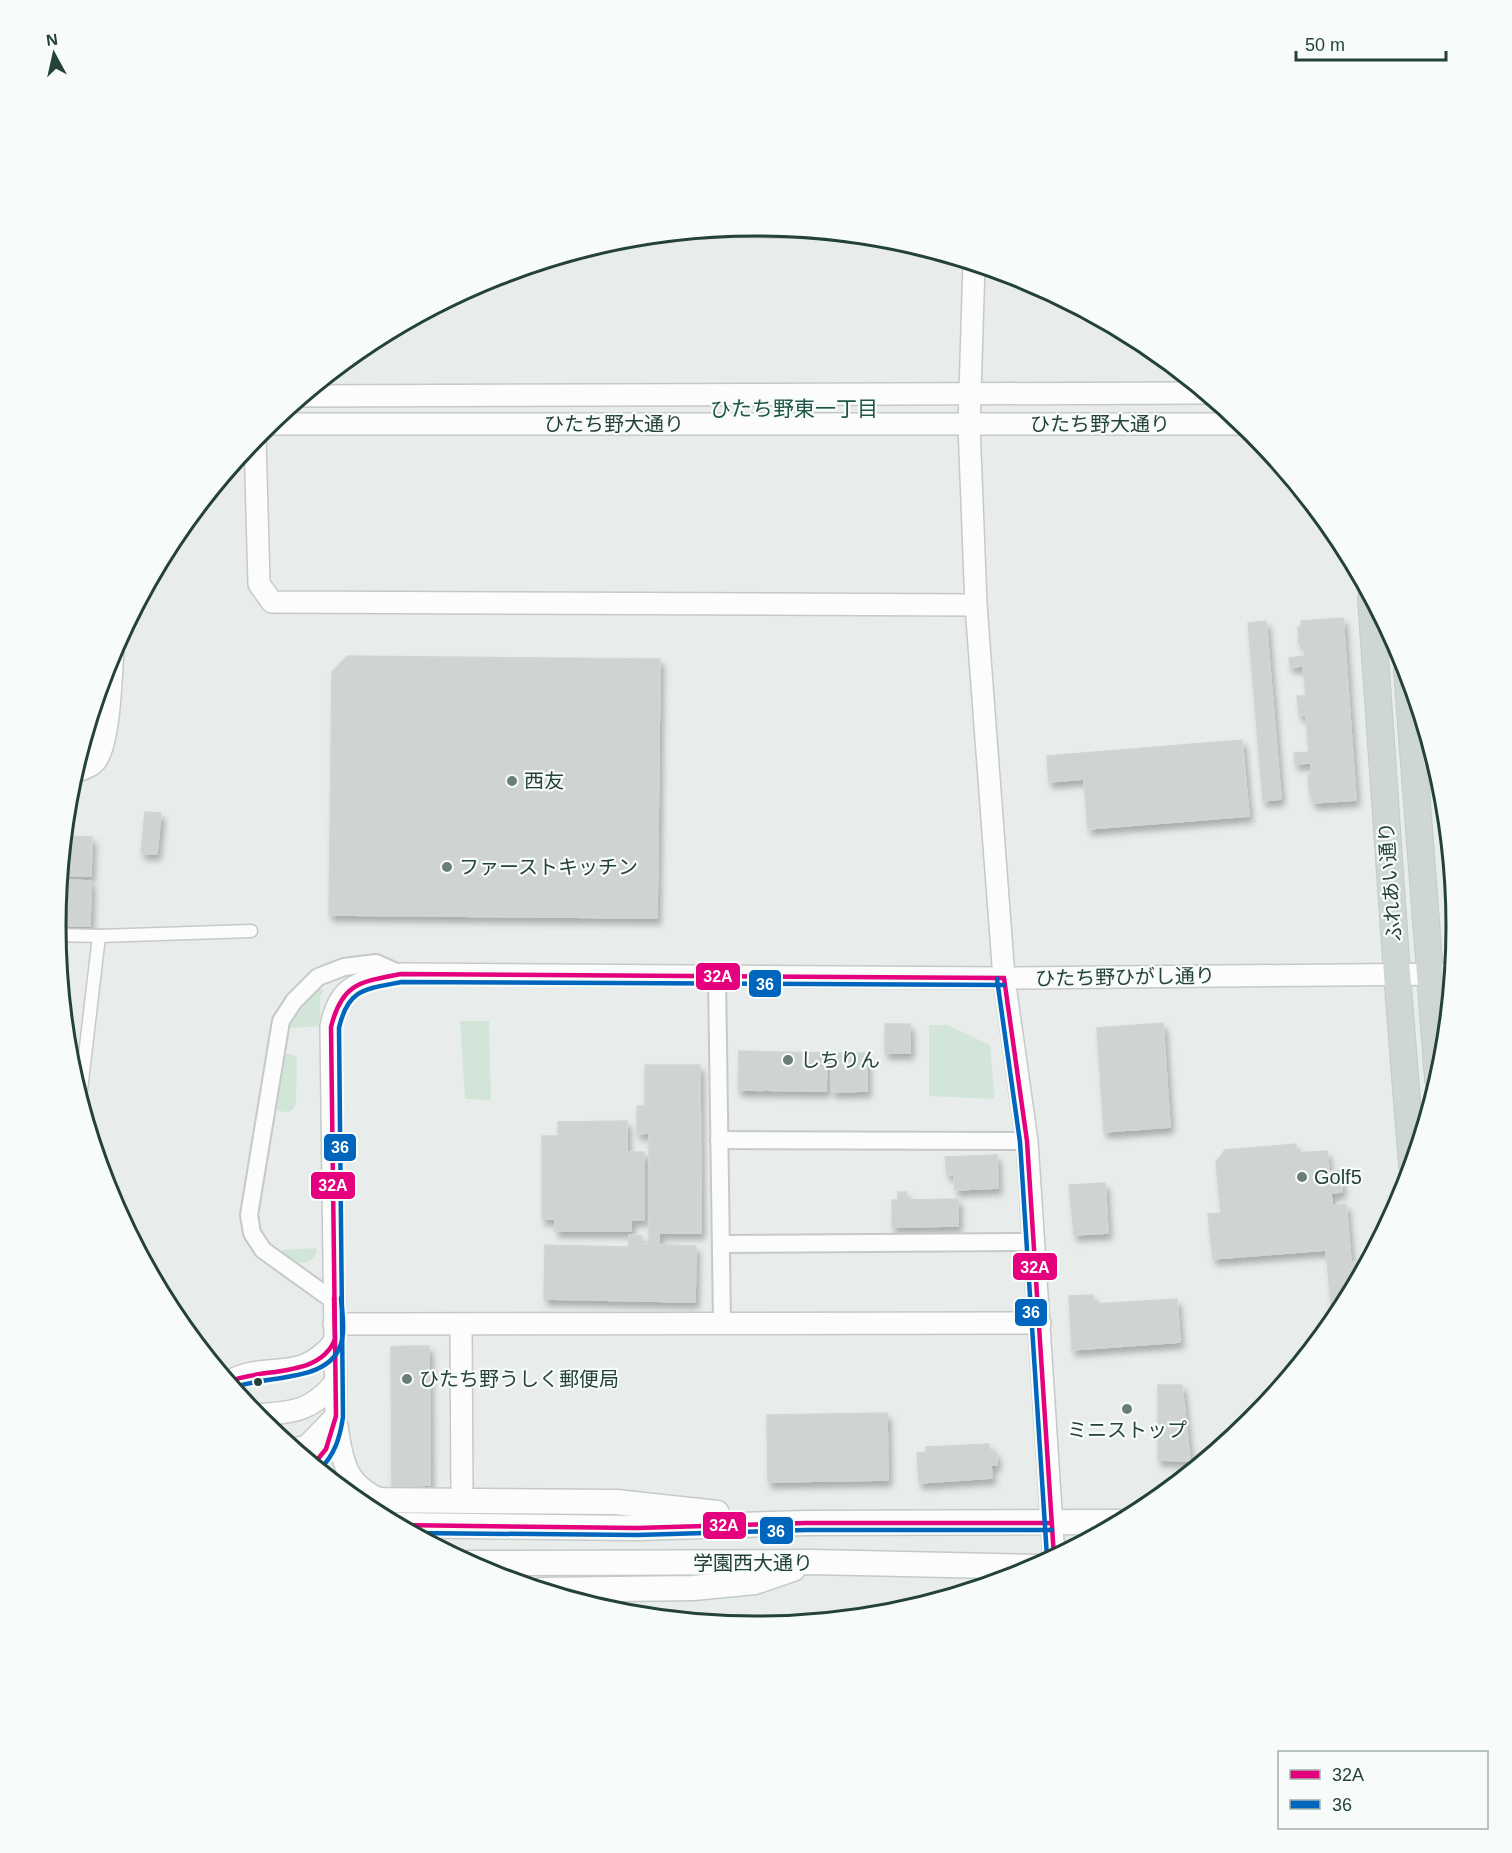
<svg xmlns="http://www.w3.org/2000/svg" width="1512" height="1853" font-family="Arial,'Noto Sans JP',sans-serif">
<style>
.green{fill:#d1e6d8}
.building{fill:#cfd4d2;stroke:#d1d6d4;stroke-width:1.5;filter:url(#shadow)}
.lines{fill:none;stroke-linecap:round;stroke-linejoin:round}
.pedestrian-casing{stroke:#c5cac8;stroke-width:15}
.minor-casing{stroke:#c5cac8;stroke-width:20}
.tertiary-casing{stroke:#c5cac8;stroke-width:24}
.secondary-casing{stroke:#c3cbc8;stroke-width:27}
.primary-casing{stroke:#c3ccc9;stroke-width:28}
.pedestrian{stroke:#fcfcfc;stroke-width:12}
.minor{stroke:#fcfcfc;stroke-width:16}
.tertiary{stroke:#fcfcfc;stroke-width:21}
.secondary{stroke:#fcfcfc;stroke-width:24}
.primary{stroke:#cfd7d5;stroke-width:26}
.bus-1-casing{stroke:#f7fbf9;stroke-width:9}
.bus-2-casing{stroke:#f7fbf9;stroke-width:9}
.bus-1{stroke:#e5007d;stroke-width:4.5}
.bus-2{stroke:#0065bd;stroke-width:4.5}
.poi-dot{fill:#697e78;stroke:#f7fbf9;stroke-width:2}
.bus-dot{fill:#24423a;stroke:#f7fbf9;stroke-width:2}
.labels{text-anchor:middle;stroke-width:4.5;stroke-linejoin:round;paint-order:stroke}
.street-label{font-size:20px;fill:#24423a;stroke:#f7fbf9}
.poi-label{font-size:20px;fill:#24423a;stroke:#f7fbf9;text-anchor:start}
.neighbourhood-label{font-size:21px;fill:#1f5548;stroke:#f7fbf9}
.rim{fill:none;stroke:#24423a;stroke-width:3}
.line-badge{stroke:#f7fbf9;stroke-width:2}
.badge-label{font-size:16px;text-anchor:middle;font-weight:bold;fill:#fff}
</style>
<defs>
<filter id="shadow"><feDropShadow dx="3.5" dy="6" stdDeviation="3" flood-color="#0004"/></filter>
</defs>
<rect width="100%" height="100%" fill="#e8edeb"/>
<!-- green -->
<g class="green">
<path d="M 318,989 L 324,990 L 320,997 L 321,1026 L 290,1028 C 293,1011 305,1000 318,989 Z"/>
<path d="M 460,1021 L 489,1021 L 491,1100 L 465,1099 Z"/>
<path d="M 929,1025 L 948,1025 L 990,1045 L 995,1099 L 929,1096 Z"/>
<path d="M 284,1053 L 293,1055 L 297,1058 L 296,1103 C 293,1112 288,1113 278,1111 L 274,1105 L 279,1058 Z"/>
<path d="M 316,1248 L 317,1252 C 308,1268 296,1264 283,1254 L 283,1250 Z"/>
</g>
<!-- building -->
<g class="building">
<path d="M 1343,618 L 1356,800 L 1313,803 L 1312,796 L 1310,797 L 1308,775 L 1312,775 L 1311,763 L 1295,764 L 1294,753 L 1309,752 L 1306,715 L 1299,715 L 1297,696 L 1306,696 L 1303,666 L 1290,667 L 1289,658 L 1305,656 L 1304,644 L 1299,644 L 1298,627 L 1301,627 L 1301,621 Z"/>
<path d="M 1266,621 L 1281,799 L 1263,801 L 1248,623 Z"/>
<path d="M 347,656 L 660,659 L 657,918 L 329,915 L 332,672 Z"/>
<path d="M 1242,740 L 1249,816 L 1088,829 L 1084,779 L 1049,782 L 1047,756 Z"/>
<path d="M 145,812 L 161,813 L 157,854 L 141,853 Z"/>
<path d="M 64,836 L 92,837 L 91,876 L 61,875 Z"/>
<path d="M 60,880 L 91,881 L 90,926 L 56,925 Z"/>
<path d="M 1163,1023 L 1170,1127 L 1104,1132 L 1097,1028 Z"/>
<rect x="885" y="1024" width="25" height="29"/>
<path d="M 739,1051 L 827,1053 L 826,1091 L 738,1090 Z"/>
<path d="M 831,1053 L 867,1053 L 867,1091 L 832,1092 Z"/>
<path d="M 645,1065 L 700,1065 L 701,1233 L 659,1233 L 659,1245 L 649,1245 L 649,1133 L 637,1134 L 637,1106 L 645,1106 Z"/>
<path d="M 627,1121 L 627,1152 L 644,1152 L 644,1220 L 631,1220 L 631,1231 L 555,1231 L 555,1219 L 542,1219 L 542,1136 L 558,1136 L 558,1122 Z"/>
<path d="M 1296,1144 L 1297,1153 L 1327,1151 L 1329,1171 L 1340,1170 L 1342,1192 L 1331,1193 L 1332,1205 L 1346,1204 L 1351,1262 L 1360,1263 L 1361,1273 L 1339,1314 L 1332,1315 L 1326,1250 L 1213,1259 L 1208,1214 L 1221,1213 L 1216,1162 L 1225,1150 Z"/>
<path d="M 997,1155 L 998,1188 L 955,1190 L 954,1174 L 947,1175 L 945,1157 Z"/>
<path d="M 1105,1183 L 1108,1233 L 1074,1235 L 1069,1185 Z"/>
<path d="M 898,1192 L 906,1192 L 906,1200 L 958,1199 L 958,1226 L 892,1227 L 892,1200 L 898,1200 Z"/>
<path d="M 629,1235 L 642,1236 L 642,1244 L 696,1246 L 695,1302 L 544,1299 L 545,1245 L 629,1247 Z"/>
<path d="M 1093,1295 L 1094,1304 L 1177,1299 L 1180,1342 L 1072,1350 L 1069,1296 Z"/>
<path d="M 409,1346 L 429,1346 L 430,1485 L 392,1487 L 391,1347 Z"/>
<path d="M 1158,1385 L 1182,1385 L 1190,1461 L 1158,1460 Z"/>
<path d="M 887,1413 L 888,1480 L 768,1482 L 767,1415 Z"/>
<path d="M 989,1444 L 990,1452 L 996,1452 L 997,1465 L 991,1465 L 992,1478 L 919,1483 L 917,1453 L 926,1452 L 926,1447 Z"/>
</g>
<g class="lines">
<defs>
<g id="pedestrian">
<path d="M 56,935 L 99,936 L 251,931"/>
<path d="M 80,1098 L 99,936"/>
</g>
<g id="minor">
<path d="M 732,228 L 784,229"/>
<path d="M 717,975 L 722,1323"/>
<path d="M 719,1140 L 1027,1141"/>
<path d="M 721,1244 L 1034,1242"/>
<path d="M 334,1301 L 263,1250 L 252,1233 L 249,1215 L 281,1021 L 294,1001 L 318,977 L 344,967 L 376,963 L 401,974"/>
</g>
<g id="tertiary">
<path d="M 974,264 L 969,425 L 976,605 L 1004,978 L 1027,1141 L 1054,1557"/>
<path d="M 304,396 L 1205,393"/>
<path d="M 273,424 L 1243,424"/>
<path d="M 255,438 L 259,584 L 272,602 L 976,605"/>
<path d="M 75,771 C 83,770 95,765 98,757 C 110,735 111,677 113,650"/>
<path d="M 334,1324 L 1040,1323"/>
<path d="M 461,1325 L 462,1502"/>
<path d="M 228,1382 C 268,1359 299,1386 335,1341"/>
<path d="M 255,1415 C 292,1412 309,1413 335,1383"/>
<path d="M 337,1426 C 342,1462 346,1485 382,1500"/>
<path d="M 294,1449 L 307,1446 L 335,1417"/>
<path d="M 313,1465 C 329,1452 332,1436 336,1416 L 331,1027 C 339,982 362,982 401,974 L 1004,978 L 1452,974"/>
</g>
<g id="secondary">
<path d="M 356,1500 L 616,1502 L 717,1513"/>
<path d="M 397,1525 L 637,1528 L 806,1523 L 1120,1522"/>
<path d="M 469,1563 L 812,1562 L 1037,1567"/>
<path d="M 542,1590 L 693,1588 L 755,1582 L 793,1569"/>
</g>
<g id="primary">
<path d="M 1371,598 L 1397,974 L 1412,1165"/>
<path d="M 1407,671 L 1438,1079"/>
</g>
</defs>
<!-- pedestrian casing -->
<use href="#pedestrian" class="pedestrian-casing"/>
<!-- minor casing -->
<use href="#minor" class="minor-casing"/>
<!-- tertiary casing -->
<use href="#tertiary" class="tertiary-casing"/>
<!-- secondary casing -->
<use href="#secondary" class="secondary-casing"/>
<!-- primary casing -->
<use href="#primary" class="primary-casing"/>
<!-- pedestrian -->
<use href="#pedestrian" class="pedestrian"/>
<!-- minor -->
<use href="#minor" class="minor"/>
<!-- tertiary -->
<use href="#tertiary" class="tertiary"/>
<!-- secondary -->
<use href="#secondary" class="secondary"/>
<!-- primary -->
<use href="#primary" class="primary"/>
<defs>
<g id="bus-1">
<path d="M 1004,978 L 1027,1141 L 1054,1557"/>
<path d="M 228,1382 C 260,1367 320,1379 335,1339 L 334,1298"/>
<path d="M 313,1465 L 326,1449 L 336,1416 L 331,1027 C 342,983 360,982 401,974 L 1004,978"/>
<path d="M 397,1525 L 637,1528 L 806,1523 L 1052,1523"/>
</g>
<g id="bus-2">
<path d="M 997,979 L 1020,1142 L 1047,1557"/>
<path d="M 233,1388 C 263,1374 333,1385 342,1340 C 345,1326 342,1311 341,1298"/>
<path d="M 319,1470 C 335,1455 340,1437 343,1417 L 339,1028 C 348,988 366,989 402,982 L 1004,985"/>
<path d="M 411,1533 L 637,1535 L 806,1530 L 1052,1530"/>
</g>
</defs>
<!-- bus-1 casing -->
<use href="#bus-1" class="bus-1-casing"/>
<!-- bus-2 casing -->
<use href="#bus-2" class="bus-2-casing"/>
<!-- bus-1 -->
<use href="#bus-1" class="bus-1"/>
<!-- bus-2 -->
<use href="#bus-2" class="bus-2"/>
</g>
<!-- markers -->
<g class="poi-dot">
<circle cx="512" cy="781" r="6"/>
<circle cx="447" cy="867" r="6"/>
<circle cx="788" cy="1060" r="6"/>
<circle cx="1302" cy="1177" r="6"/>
<circle cx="407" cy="1379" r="6"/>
<circle cx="1127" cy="1409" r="6"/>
</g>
<circle class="bus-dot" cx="258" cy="1382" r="5"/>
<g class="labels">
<!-- street labels -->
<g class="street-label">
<text x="614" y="431">ひたち野大通り</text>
<text x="1100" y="431">ひたち野大通り</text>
<text transform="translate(1390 882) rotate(-94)" y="7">ふれあい通り</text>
<text transform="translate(1125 977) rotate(-1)" y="7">ひたち野ひがし通り</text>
<text x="753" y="1570">学園西大通り</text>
</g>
<!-- poi labels -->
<g class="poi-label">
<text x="524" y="788">西友</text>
<text x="459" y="874">ファーストキッチン</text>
<text x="800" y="1067">しちりん</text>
<text x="1314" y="1184">Golf5</text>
<text x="419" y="1386">ひたち野うしく郵便局</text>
<text x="1127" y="1437" text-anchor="middle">ミニストップ</text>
</g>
<!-- neighbourhood labels -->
<g class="neighbourhood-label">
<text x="794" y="416">ひたち野東一丁目</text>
</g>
</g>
<!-- crop -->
<path d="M0 0H1512V1853H0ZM66 926a690 690 0 1 1 1380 0a690 690 0 1 1-1380 0Z" fill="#f7fbf9" fill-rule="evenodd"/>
<path class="rim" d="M66 926a690 690 0 1 1 1380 0a690 690 0 1 1-1380 0Z"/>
<g class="line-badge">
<rect x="695" y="962" width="46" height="29" rx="6" fill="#e5007d"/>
<rect x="748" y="969" width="34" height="29" rx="6" fill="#0065bd"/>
<rect x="323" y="1133" width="34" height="29" rx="6" fill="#0065bd"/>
<rect x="310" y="1171" width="46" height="29" rx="6" fill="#e5007d"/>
<rect x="1012" y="1252" width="46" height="29" rx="6" fill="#e5007d"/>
<rect x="1014" y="1298" width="34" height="29" rx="6" fill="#0065bd"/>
<rect x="702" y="1511" width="45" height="29" rx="6" fill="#e5007d"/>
<rect x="759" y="1516" width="35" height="29" rx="6" fill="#0065bd"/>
</g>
<g class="badge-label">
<text x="718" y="982">32A</text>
<text x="765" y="990">36</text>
<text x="340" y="1153">36</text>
<text x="333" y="1191">32A</text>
<text x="1035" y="1273">32A</text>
<text x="1031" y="1318">36</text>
<text x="724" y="1531">32A</text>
<text x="776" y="1537">36</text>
</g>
<!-- legend -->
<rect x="1278" y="1751" width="210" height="78" fill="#f7fbf9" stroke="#a3b1ad" stroke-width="1.5"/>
<rect x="1290" y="1770" width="30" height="9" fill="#e5007d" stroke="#a3b1ad" stroke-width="1.5"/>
<text x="1332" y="1781" font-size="18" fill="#24423a">32A</text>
<rect x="1290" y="1800" width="30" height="9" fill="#0065bd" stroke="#a3b1ad" stroke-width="1.5"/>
<text x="1332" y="1811" font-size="18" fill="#24423a">36</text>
<!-- north arrow -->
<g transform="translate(54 54) rotate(352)" stroke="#f7fbf9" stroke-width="4.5" paint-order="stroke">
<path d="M0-4.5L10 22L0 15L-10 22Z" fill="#24423a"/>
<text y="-9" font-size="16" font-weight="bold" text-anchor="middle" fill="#24423a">N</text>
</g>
<!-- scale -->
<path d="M1296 51v9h150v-9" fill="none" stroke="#24423a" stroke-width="3"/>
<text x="1305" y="51" font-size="18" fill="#24423a" stroke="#f7fbf9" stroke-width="4.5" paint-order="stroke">50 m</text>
</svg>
